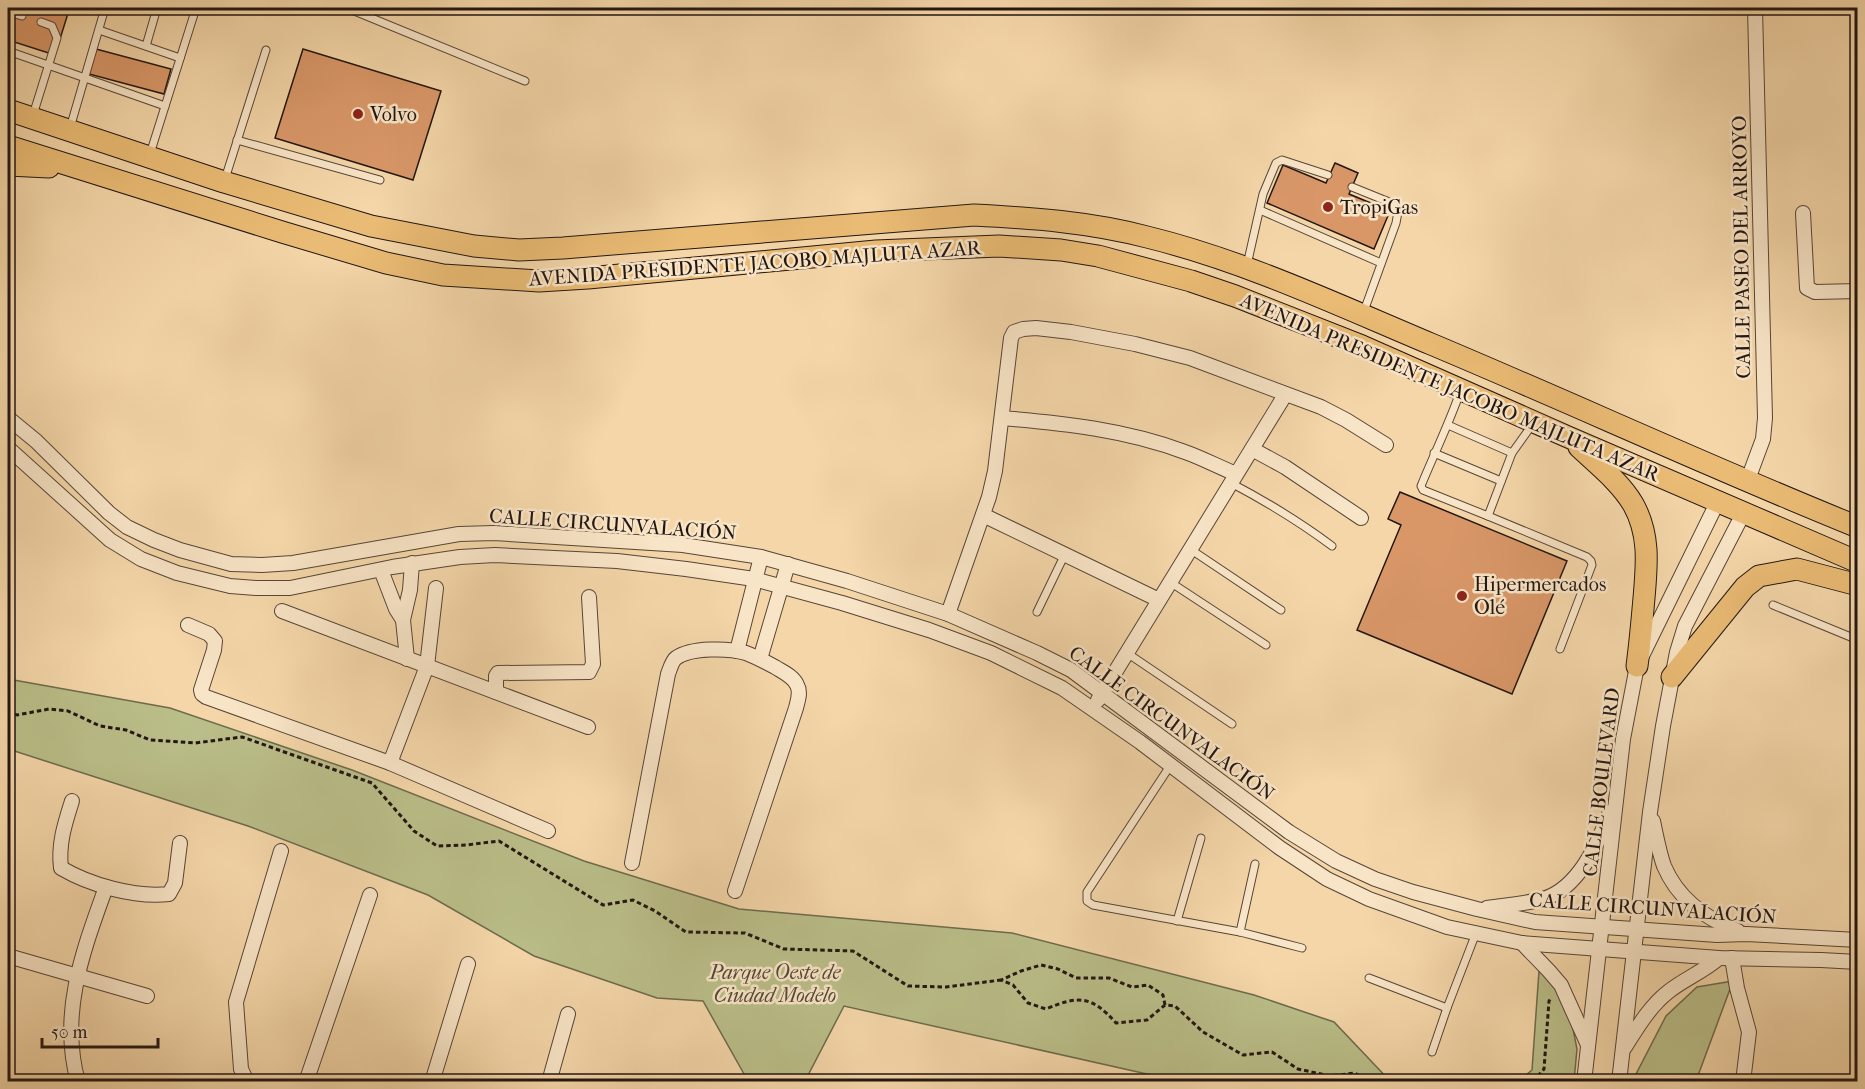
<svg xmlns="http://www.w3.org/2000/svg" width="1865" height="1089" font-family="'IM FELL French Canon',serif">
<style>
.green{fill:#babe89;stroke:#6e6a4e;stroke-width:1.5}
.building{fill:#d99768;stroke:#221612;stroke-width:1.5}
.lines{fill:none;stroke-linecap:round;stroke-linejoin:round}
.lane-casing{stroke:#564638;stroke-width:9}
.street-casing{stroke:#564638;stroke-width:16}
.primary-casing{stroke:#221612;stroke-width:23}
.path{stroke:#221612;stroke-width:3;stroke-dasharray:4.5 3;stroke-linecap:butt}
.lane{stroke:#f8e4c6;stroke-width:7}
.street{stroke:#f8e4c6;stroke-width:14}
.primary{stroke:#eabb74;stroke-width:21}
.poi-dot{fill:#8f2418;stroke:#f8e4c6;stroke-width:2}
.labels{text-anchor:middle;stroke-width:5;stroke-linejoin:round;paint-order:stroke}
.poi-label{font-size:20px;fill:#221612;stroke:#f8e4c6;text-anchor:start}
.street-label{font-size:20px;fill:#221612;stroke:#f8e4c6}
.park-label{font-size:20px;font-style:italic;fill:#504836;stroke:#f8e4c6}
</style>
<rect width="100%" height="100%" fill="#f4d6a8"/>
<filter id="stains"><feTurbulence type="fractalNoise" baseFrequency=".00333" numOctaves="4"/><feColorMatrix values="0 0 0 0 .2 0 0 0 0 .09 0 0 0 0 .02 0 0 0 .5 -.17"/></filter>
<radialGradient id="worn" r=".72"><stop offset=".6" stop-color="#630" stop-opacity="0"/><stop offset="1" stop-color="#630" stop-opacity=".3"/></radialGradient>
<!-- green -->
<g class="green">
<path d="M 8,679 L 170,708 L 352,770 L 584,861 L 739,909 L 1012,933 L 1254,995 L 1334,1022 L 1390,1081 L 1178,1081 L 844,1006 L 805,1081 L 748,1081 L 703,1001 L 657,998 L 534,956 L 428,895 L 248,826 L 8,749 Z"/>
<path d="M 1539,971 L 1566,993 L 1577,1049 L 1574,1081 L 1518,1082 L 1532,1070 Z"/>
<path d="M 1733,981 L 1696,1081 L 1634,1082 L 1634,1078 L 1666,1016 L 1697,987 Z"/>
</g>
<!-- building -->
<g class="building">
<path d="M 8,8 L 60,8 L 69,10 L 55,55 L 8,40 Z"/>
<path d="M 96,49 L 171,69 L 164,94 L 89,74 Z"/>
<path d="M 303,49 L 441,91 L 413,180 L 275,138 Z"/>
<path d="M 1335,163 L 1358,173 L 1349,194 L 1390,211 L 1374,249 L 1267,203 L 1283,165 L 1326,183 Z"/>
<path d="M 1400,492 L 1567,561 L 1512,694 L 1357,630 L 1401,525 L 1388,519 Z"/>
</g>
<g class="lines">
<defs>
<g id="lane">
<path d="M 347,8 L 525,81"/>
<path d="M 1857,8 L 1858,23"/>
<path d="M 8,12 L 22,16"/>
<path d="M 99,30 L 180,58"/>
<path d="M 146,46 L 157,8"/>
<path d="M 8,51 L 165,106"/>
<path d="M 33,115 L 57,38 L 52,26 L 41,22"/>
<path d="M 70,128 L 105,8"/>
<path d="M 237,140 L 380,180"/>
<path d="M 150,154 L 196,8"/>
<path d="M 225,179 L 266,50"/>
<path d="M 1352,187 L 1394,204 L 1398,212 L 1396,223 L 1364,311"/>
<path d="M 1260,210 L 1381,263"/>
<path d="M 1247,265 L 1263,194 L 1276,163 L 1282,160 L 1328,175"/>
<path d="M 1460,392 C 1449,424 1434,454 1421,486 L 1423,490 L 1488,516 L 1512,453 L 1532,425"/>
<path d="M 1448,425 L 1512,453"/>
<path d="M 1434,453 L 1501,481"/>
<path d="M 1231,483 C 1267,502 1300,522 1332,546"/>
<path d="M 1488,516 L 1587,557 L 1591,561 L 1592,565 L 1560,649"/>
<path d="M 1190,549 L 1281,610"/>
<path d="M 1170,582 L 1266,645"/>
<path d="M 1773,605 L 1858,640"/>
<path d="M 1037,612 L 1065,554"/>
<path d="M 1127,653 L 1232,724"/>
<path d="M 1170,766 L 1087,892 L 1087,901 L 1093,905 L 1240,932 L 1302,948"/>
<path d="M 1177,921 L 1201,838"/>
<path d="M 1240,932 L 1255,864"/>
<path d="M 1369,978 L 1447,1008 L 1476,933"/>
<path d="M 1432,1052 L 1447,1008"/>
</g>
<g id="street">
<path d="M 1803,213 L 1807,288 L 1815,292 L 1858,291"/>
<path d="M 8,418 L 36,441 L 109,513 L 127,527 L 154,540 L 180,550 L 231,564 L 262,565 L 293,563 L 459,534 L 494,533 L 683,545 L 761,557 L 847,581 L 948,614 L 1037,653 L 1071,670 L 1289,832 L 1336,861 L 1375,879 L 1413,892 L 1477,909 L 1535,922 L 1717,935 L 1746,934 L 1858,940"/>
<path d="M 1002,418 C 1063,423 1127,430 1185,452 C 1202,458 1219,467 1236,474"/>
<path d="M 8,448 L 110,540 L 141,559 L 177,573 L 230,586 L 256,588 L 290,588 L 392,567 L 460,557 L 495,555 L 617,561 L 686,569 L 754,579 L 842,603 L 929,630 L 991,653 L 1062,688 L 1140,742 L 1280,848 L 1327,879 L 1369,899 L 1447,927 L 1522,943 L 1719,958 L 1821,960 L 1858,962"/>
<path d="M 1252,449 L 1285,467 L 1361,518"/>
<path d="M 1747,482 L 1763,439 L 1765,418 L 1755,8"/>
<path d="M 983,515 L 1159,600"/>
<path d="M 381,570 L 396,609 L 403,620"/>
<path d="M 282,611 L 588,727"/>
<path d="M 948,614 L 989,497 L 995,471 L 1011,338 L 1014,332 L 1023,329 L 1036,328 L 1071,332 L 1135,344 L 1190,358 L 1321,407 L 1346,420 L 1386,445"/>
<path d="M 188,625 L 209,634 L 215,641 L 214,650 L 201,690 L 202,694 L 206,697 L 390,763 L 548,831"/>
<path d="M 737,651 L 761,557"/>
<path d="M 407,659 L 403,620 L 410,590 L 412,563"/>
<path d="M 760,659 L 788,564"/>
<path d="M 496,692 L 496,676 L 498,673 L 589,672 L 593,664 L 589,597"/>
<path d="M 1098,700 L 1285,395"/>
<path d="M 390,763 L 427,666 L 436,588"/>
<path d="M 72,801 C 65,823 58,844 61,868 C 90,885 135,898 169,894 L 175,883 L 180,843"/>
<path d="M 1653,821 C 1656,835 1659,852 1664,866 C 1678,899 1706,919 1738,931"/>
<path d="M 632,863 L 668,674 C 670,669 672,661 676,658 C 691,647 729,648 746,653 C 756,657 766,662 775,667 C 783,672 793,676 797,685 C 801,692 798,700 796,708 L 735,891"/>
<path d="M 1487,908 C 1505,905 1525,904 1543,899 C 1578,889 1598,844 1610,812"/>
<path d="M 1522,943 L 1549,971 L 1561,985 L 1588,1045"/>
<path d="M 8,956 L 147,996"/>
<path d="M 1732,958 L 1737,988 L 1749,1032 L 1743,1082"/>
<path d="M 1625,1047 C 1637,1028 1650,1006 1668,992 C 1684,979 1703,972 1719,958"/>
<path d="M 78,1082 C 59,1013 83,951 106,887"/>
<path d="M 247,1082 L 241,1069 L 236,1002 L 281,851"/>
<path d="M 306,1082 L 370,895"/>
<path d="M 432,1082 L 468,964"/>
<path d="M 549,1082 L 568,1014"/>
<path d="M 1584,1082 L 1623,739 L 1637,666 L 1718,501"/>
<path d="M 1619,1082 L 1650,812 L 1663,726 L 1677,652 L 1685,626 L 1744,512"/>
</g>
<g id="primary">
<path d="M 8,110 L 224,182 L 371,226 L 474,246 L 519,250 L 563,248 L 974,215 C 1032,218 1090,222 1147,237 C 1245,261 1338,305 1431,344 C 1574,404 1714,469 1858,527"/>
<path d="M 8,146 L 282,232 L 386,263 L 443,275 L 539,281 L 588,278 L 876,251 L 999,246 L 1061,250 L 1098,256 L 1191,281 L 1235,296 L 1362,346 L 1568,437 L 1858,562"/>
<path d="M 8,165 L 49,167"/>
<path d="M 1579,447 C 1598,465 1620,482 1633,504 C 1650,534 1647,564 1644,598 C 1642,621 1640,643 1637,666"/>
<path d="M 1672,677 L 1745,587 L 1759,576 L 1797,569 L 1858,585"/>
</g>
</defs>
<!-- lane casing -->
<use href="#lane" class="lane-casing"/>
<!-- street casing -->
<use href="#street" class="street-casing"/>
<!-- primary casing -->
<use href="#primary" class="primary-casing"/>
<!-- path -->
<g class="path">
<path d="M 8,711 L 17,715 L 49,709 L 68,711 L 100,726 L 126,730 L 150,740 L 195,743 L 242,737 L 372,783 L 414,831 L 437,846 L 466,845 L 499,841 L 603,905 L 633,900 L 655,911 L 686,932 L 745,933 L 784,949 L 853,951 L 908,986 L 946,987 L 1001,980"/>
<path d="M 1165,1005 L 1163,995 L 1148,985 L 1132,987 L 1109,978 L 1076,978 L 1058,969 L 1041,965 L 1021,971 L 1001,980 L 1013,985 L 1028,1003 L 1046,1009 C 1079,995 1092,996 1116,1023 L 1147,1020 L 1165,1005 L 1175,1006 L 1203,1032 L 1243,1055 L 1272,1052 L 1298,1069 L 1330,1076 L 1355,1073 L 1369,1082"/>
<path d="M 1533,1082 L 1544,1069 L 1549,1001 L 1551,998"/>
</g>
<!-- lane -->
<use href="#lane" class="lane"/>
<!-- street -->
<use href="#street" class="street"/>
<!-- primary -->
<use href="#primary" class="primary"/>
</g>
<!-- markers -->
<g class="poi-dot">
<circle cx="358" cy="114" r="6"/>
<circle cx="1328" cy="207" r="6"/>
<circle cx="1462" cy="596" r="6"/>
</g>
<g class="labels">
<!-- poi labels -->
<g class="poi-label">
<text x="370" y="121">Volvo</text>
<text x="1340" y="214">TropiGas</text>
<text x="1474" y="591">Hipermercados<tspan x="1474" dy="23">Olé</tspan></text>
</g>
<!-- street labels -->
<g class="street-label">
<text transform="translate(1741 247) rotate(-91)" y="7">CALLE PASEO DEL ARROYO</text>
<text transform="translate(755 263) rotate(-4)" y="7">AVENIDA PRESIDENTE JACOBO MAJLUTA AZAR</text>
<text transform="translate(1450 387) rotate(23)" y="7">AVENIDA PRESIDENTE JACOBO MAJLUTA AZAR</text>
<text transform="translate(613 524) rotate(4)" y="7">CALLE CIRCUNVALACIÓN</text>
<text transform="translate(1172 723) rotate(36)" y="7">CALLE CIRCUNVALACIÓN</text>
<text transform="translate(1601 782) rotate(-83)" y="7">CALLE BOULEVARD</text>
<text transform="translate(1653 908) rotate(4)" y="7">CALLE CIRCUNVALACIÓN</text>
</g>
<!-- park labels -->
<g class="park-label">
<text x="775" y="979">Parque Oeste de<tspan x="775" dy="23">Ciudad Modelo</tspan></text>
</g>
</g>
<!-- margin -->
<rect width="1865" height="1089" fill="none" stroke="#f4d6a8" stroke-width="30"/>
<rect x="9" y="9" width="1847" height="1071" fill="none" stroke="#221612" stroke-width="3"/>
<rect x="15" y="15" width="1835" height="1059" fill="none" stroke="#221612" stroke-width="1.5"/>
<!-- scale -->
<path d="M42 1038v9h116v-9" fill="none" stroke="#221612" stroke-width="3"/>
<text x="51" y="1038" font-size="18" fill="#221612" stroke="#f8e4c6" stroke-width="4.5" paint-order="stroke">50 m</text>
<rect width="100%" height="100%" filter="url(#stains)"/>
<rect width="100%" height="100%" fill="url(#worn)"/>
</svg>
